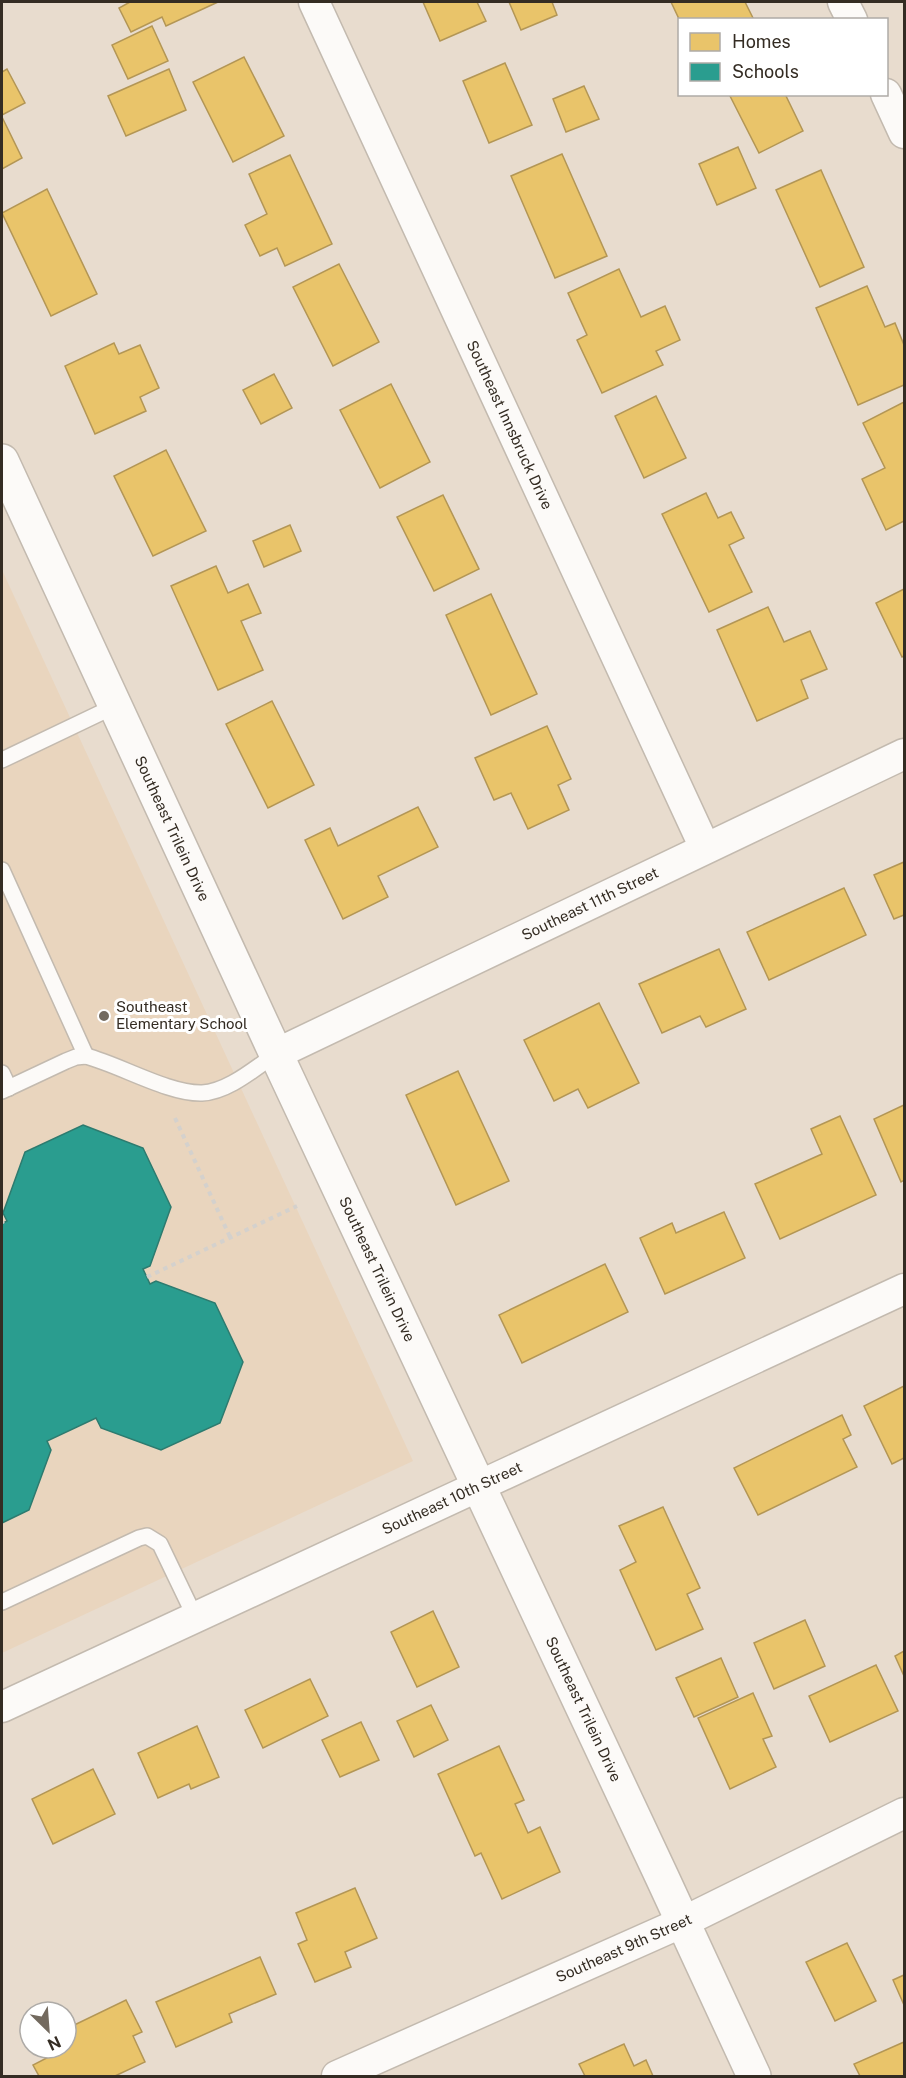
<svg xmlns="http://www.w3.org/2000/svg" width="906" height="2078" font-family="'Public Sans',sans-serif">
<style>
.built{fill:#e9d5be}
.homes{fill:#e9c46a;stroke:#b39655;stroke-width:1.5}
.schools{fill:#2a9d8f;stroke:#2d7b6f;stroke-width:1.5}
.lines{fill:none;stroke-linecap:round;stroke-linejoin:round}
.service-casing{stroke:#c3baaf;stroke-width:18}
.minor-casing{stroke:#c3baaf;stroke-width:33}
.tertiary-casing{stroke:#c3baaf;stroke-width:36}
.path{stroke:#d4d1cd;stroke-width:4;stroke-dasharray:4.5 4.5;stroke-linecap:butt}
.service{stroke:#fcfaf8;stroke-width:15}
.minor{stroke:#fcfaf8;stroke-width:30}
.tertiary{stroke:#fcfaf8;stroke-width:33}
.poi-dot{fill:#736a5f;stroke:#fff;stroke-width:2}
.labels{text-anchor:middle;stroke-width:6;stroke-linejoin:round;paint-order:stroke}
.street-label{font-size:15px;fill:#342c23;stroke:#fff}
.poi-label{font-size:15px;fill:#342c23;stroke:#fff;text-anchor:start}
</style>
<rect width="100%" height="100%" fill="#e8dcce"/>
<!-- built -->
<path class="built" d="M 2,570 L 413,1461 L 2,1653 Z"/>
<!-- homes -->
<g class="homes">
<path d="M 130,2 L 218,2 L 166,26 L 162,17 L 131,32 L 119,8 Z"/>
<path d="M 423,2 L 477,2 L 486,21 L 440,41 Z"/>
<path d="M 509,2 L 552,2 L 557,15 L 521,30 Z"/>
<path d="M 671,2 L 745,2 L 754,20 L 680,21 Z"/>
<path d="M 152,26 L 168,61 L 128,79 L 112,45 Z"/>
<path d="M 244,57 L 284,136 L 233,162 L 193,82 Z"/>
<path d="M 505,63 L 532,125 L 489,143 L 463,81 Z"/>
<path d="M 7,69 L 25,103 L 2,115 L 2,72 Z"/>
<path d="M 169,69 L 186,110 L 126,136 L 108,96 Z"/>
<path d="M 584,86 L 599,119 L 566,132 L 553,99 Z"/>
<path d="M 729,94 L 785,94 L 803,131 L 759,153 Z"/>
<path d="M 2,117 L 22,158 L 2,169 Z"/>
<path d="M 738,147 L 756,188 L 717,205 L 699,164 Z"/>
<path d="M 562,154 L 607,256 L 555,278 L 511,176 Z"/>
<path d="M 290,155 L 332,244 L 285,266 L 277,248 L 260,256 L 245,225 L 267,214 L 249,174 Z"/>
<path d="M 821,170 L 864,267 L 820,287 L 776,190 Z"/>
<path d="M 47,189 L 97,294 L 51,316 L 2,213 Z"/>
<path d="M 339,264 L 379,342 L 333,366 L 293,287 Z"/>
<path d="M 619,269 L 641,317 L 665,306 L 680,340 L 656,351 L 663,365 L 602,393 L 577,340 L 587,335 L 568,293 Z"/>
<path d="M 867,286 L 885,327 L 895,323 L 904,345 L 904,385 L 858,405 L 816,308 Z"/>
<path d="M 114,343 L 119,354 L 140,345 L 159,388 L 140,397 L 146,411 L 95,434 L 65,366 Z"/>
<path d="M 274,374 L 292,408 L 261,424 L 243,390 Z"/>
<path d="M 391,384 L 430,462 L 380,488 L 340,410 Z"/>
<path d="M 656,396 L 686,458 L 644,478 L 615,416 Z"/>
<path d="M 904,402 L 904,521 L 886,530 L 862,479 L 885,468 L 863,423 Z"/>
<path d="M 166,450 L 206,531 L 153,556 L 114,476 Z"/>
<path d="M 706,493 L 718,518 L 731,512 L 744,538 L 729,545 L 752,592 L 709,612 L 662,514 Z"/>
<path d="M 443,495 L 479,569 L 434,591 L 397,517 Z"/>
<path d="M 290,525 L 301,551 L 264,567 L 253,541 Z"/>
<path d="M 216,566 L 228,593 L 248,584 L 261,613 L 241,621 L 263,670 L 218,690 L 171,586 Z"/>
<path d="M 904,589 L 904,656 L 902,657 L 876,603 Z"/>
<path d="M 491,594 L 537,694 L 491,715 L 446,615 Z"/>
<path d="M 768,607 L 784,642 L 810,631 L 827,669 L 801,680 L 808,698 L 757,721 L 717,630 Z"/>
<path d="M 272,701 L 314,785 L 268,808 L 226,724 Z"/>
<path d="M 547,726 L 571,779 L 558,785 L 569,810 L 528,829 L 511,793 L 494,800 L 475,758 Z"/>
<path d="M 418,807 L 438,847 L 378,876 L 388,897 L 343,919 L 305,840 L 330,828 L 338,846 Z"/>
<path d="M 904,862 L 904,915 L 894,919 L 874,875 Z"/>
<path d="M 844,888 L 866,935 L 769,980 L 747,932 Z"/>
<path d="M 719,949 L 746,1009 L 706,1027 L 700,1016 L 662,1033 L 639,984 Z"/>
<path d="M 599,1003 L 639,1083 L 588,1108 L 578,1089 L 554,1101 L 524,1040 Z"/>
<path d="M 458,1071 L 509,1181 L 456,1205 L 406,1095 Z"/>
<path d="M 904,1105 L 904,1180 L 901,1182 L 874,1119 Z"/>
<path d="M 840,1116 L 876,1195 L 780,1239 L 755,1184 L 822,1154 L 811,1129 Z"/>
<path d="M 724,1212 L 745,1258 L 665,1294 L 640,1238 L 672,1223 L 676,1233 Z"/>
<path d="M 605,1264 L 628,1312 L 522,1363 L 499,1315 Z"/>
<path d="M 904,1386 L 904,1458 L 892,1464 L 864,1406 Z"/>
<path d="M 842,1415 L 851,1435 L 843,1439 L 857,1467 L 758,1515 L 734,1468 Z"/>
<path d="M 663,1507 L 700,1588 L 687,1594 L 703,1629 L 656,1650 L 620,1570 L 636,1562 L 619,1526 Z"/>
<path d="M 433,1611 L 459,1667 L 417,1687 L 391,1632 Z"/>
<path d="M 805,1620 L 825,1666 L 774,1689 L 754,1643 Z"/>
<path d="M 904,1651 L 904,1676 L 895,1656 Z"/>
<path d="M 721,1658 L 738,1697 L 694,1717 L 676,1678 Z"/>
<path d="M 876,1665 L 898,1711 L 830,1742 L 809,1696 Z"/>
<path d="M 310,1679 L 328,1716 L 263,1748 L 245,1710 Z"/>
<path d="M 753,1693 L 772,1736 L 763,1739 L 776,1767 L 730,1789 L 698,1718 Z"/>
<path d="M 431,1705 L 448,1740 L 414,1757 L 397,1721 Z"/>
<path d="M 361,1722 L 379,1760 L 340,1777 L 322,1740 Z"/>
<path d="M 197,1726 L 219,1777 L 191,1789 L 189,1784 L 158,1798 L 138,1753 Z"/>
<path d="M 499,1746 L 524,1800 L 515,1804 L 528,1833 L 540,1827 L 560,1872 L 502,1899 L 481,1853 L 475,1856 L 438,1774 Z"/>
<path d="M 93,1769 L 115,1814 L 53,1844 L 32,1799 Z"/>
<path d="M 355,1888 L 377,1938 L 345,1952 L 351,1967 L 315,1982 L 298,1944 L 307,1940 L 296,1913 Z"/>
<path d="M 847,1943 L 876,2001 L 835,2021 L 806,1962 Z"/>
<path d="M 260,1957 L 276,1994 L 229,2014 L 232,2022 L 176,2047 L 156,2002 Z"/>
<path d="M 904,1975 L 904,2005 L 893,1980 Z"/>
<path d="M 126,2000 L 142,2032 L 133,2036 L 145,2062 L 115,2076 L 39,2076 L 33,2065 L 66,2048 L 66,2029 Z"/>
<path d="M 904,2042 L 904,2076 L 860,2076 L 854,2064 Z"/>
<path d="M 624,2044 L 634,2066 L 646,2060 L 653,2076 L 585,2076 L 579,2064 Z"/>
</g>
<!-- schools -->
<path class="schools" d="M 83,1125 L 143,1148 L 171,1207 L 150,1266 L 143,1269 L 150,1284 L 156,1281 L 215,1303 L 243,1362 L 220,1423 L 161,1450 L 101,1428 L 96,1418 L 47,1441 L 51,1450 L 29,1510 L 2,1523 L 2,1224 L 7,1221 L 3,1213 L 25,1152 Z"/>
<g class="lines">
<defs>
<g id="service">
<path d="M 2,760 L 115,706"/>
<path d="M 2,870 L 86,1056"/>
<path d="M 2,1073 L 9,1088"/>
<path d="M 2,1091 L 66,1061 L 76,1057 L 86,1056 C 120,1065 169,1094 202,1093 C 228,1092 255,1068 276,1054"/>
<path d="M 2,1602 L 139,1538 L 147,1536 L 160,1544 L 195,1617"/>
</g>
<g id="minor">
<path id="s1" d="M 314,2 L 705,848"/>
<path d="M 843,2 L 852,20"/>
<path d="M 886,94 L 904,133"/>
<path id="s2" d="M 276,1054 L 904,754"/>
<path id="s3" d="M 2,1707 L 904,1289"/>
<path id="s4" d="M 337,2076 L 683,1922 L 904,1813"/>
</g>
<g id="tertiary">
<path id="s5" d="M 2,461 L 276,1054 L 662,1877 L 754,2076"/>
</g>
</defs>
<!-- service casing -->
<use href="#service" class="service-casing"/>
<!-- minor casing -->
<use href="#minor" class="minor-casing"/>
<!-- tertiary casing -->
<use href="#tertiary" class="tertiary-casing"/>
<!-- path -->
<g class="path">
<path d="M 175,1118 L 230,1237"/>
<path d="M 2,1222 L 3,1224"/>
<path d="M 147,1277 L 297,1206"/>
</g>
<!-- service -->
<use href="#service" class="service"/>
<!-- minor -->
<use href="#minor" class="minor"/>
<!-- tertiary -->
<use href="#tertiary" class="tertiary"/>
</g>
<!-- markers -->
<circle class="poi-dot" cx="104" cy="1016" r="6"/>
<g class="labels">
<!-- street labels -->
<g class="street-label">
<text dy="5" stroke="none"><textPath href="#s1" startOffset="466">Southeast Innsbruck Drive</textPath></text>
<text dy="5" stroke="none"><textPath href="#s5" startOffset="405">Southeast Trilein Drive</textPath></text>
<text dy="5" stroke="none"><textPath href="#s2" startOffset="348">Southeast 11th Street</textPath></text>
<text dy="5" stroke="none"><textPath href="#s5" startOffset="891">Southeast Trilein Drive</textPath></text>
<text dy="5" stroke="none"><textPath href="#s3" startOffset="496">Southeast 10th Street</textPath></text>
<text dy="5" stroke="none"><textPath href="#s5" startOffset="1377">Southeast Trilein Drive</textPath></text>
<text dy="5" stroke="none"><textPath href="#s4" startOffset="314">Southeast 9th Street</textPath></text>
</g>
<!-- poi labels -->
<g class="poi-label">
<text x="116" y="1012">Southeast<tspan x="116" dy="17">Elementary School</tspan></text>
</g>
</g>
<!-- border -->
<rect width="906" height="2078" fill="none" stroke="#342c23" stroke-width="6"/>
<!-- legend -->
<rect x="678" y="18" width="210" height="78" fill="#ffffff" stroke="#aeaba7" stroke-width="1.5"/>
<rect x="690" y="33" width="30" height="18" fill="#e9c46a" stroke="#aeaba7" stroke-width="1.5"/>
<text x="732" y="48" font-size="18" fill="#342c23">Homes</text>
<rect x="690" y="63" width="30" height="18" fill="#2a9d8f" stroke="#aeaba7" stroke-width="1.5"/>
<text x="732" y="78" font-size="18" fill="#342c23">Schools</text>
<!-- north arrow -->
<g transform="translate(48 2030) rotate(155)"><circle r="28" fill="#ffffff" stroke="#aeaba7" stroke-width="1.5"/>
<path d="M0-4.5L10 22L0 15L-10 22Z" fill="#736a5f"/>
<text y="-9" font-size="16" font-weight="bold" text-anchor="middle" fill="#342c23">N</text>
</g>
</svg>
